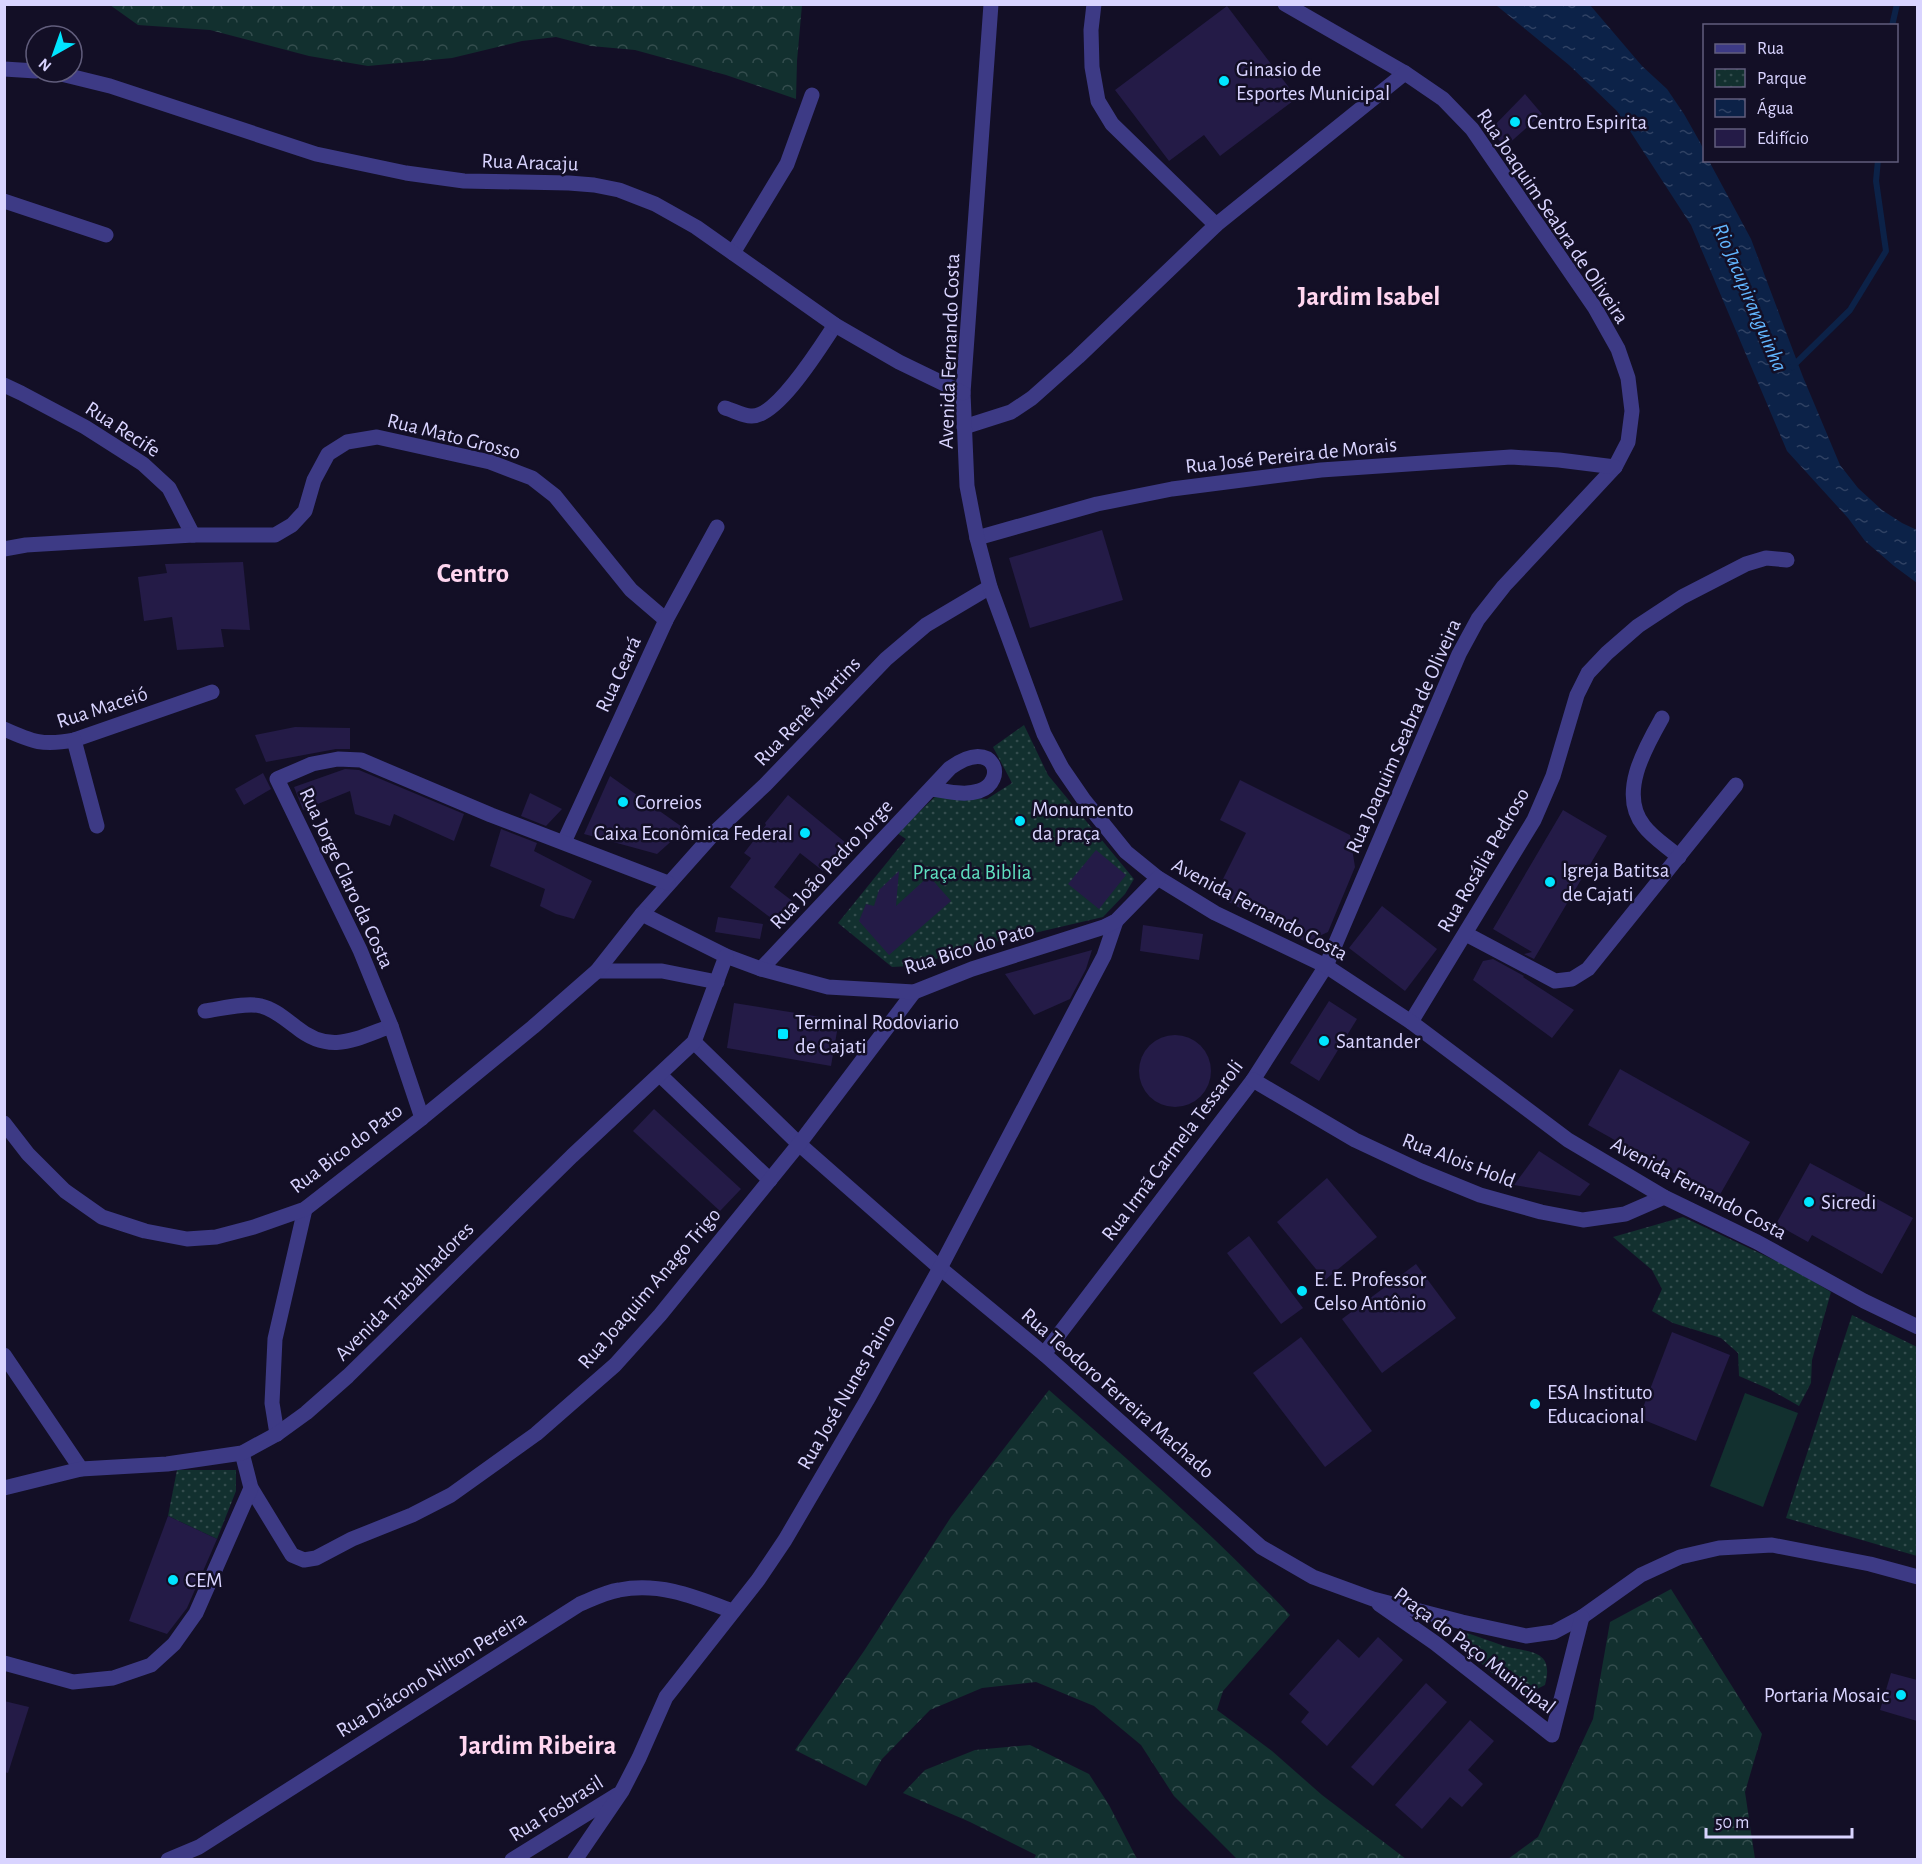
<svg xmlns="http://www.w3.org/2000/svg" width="1922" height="1864" font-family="'Alegreya Sans',sans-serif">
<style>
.grass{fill:#12302f}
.forest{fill:url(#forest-crowns)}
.park{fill:url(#park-dots)}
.water{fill:url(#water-ripples)}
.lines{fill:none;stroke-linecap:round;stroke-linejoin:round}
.stream{stroke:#0c2248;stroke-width:6}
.building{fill:#241b47}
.minor{stroke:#3d3a85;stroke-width:15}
.tertiary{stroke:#3d3a85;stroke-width:15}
.poi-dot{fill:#00e5ff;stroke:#130f26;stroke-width:2}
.labels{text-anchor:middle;stroke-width:5;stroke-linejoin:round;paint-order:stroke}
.poi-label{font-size:21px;fill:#d9d4ff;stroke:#130f26;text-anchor:start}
.street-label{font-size:21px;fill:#d9d4ff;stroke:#130f26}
.park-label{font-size:21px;fill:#5fe0c0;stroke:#130f26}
.water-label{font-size:22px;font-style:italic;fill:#62b6ff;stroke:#130f26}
.district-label{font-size:27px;font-weight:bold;fill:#ffd6f0;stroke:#130f26}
</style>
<defs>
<pattern id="forest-crowns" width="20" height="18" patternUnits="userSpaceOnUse" patternTransform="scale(1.5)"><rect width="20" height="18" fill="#12302f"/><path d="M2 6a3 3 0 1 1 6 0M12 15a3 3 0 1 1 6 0" fill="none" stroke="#344d4e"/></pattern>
<pattern id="park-dots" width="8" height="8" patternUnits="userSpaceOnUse" patternTransform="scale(1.5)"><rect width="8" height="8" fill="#12302f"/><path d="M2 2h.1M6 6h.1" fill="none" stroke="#344d4e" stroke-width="1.8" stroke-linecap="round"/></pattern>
<pattern id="water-ripples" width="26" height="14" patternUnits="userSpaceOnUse" patternTransform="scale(1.5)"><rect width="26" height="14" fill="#0c2248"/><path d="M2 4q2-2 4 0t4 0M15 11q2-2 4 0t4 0" fill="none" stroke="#2f4163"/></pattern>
</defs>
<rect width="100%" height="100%" fill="#130f26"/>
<!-- grass -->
<path class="grass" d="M 1745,1393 L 1798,1413 L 1763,1507 L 1710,1486 Z"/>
<!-- forest -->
<g class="forest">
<path d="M 110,5 L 802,5 L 797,61 L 796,99 L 726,75 L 635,50 L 591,46 L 556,37 L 522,41 L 452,58 L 368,66 L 309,56 L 210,30 L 138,25 Z"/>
<path d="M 1049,1390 C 1132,1463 1214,1535 1290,1615 L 1223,1691 L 1217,1710 L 1272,1751 L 1322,1795 L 1406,1859 L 1237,1859 L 1174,1796 L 1141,1745 L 1094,1706 L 1036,1682 L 982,1688 L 930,1710 L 882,1759 L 866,1786 L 795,1750 L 864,1651 L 951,1517 Z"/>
<path d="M 1671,1589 L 1762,1734 L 1745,1792 L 1755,1859 L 1508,1859 L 1538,1837 L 1593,1719 L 1610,1622 Z"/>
<path d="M 1030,1745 L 1089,1774 L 1109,1805 L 1137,1859 L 1034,1859 L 1036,1855 L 970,1822 L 903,1793 L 925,1770 L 975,1750 Z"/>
</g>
<!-- park -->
<g class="park">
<path d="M 1024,725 L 1048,775 L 1134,879 L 1125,894 L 1103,917 L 995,942 L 911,966 L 892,967 L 838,923 L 906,839 L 897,833 L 937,795 L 987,799 L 1012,783 L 993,747 Z"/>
<path d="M 1683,1217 L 1791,1268 L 1831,1292 L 1812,1360 L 1811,1383 L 1799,1406 L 1769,1389 L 1739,1376 L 1738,1353 L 1721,1338 L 1673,1323 L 1652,1311 L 1662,1289 L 1652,1270 L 1613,1237 Z"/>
<path d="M 1852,1315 L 1917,1347 L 1917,1556 L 1786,1518 Z"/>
<path d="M 177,1470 L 236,1470 L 236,1491 L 217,1539 L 168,1516 Z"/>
<path d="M 1464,1632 C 1477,1636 1490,1641 1504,1646 C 1528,1653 1555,1648 1545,1685 L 1529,1693 C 1501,1685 1477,1661 1458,1639 Z"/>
</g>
<!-- water -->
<path class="water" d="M 1496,5 L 1590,5 L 1642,66 L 1667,89 L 1684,114 L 1701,144 L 1704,151 L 1704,160 L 1709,161 L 1751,239 L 1803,377 L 1840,465 L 1858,488 L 1882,510 L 1902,523 L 1917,530 L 1917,583 L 1894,566 L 1865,541 L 1848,518 L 1787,451 L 1691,225 L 1617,111 L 1569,65 Z"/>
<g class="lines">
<!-- stream -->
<g class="stream">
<path d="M 1892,26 L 1897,4"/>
<path d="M 1792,367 L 1850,310 L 1886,251 L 1876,181 L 1878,160"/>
</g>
</g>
<!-- building -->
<g class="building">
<path d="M 1227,6 L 1297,98 L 1220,156 L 1204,135 L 1169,161 L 1115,90 Z"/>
<path d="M 1525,94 L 1542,114 L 1505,147 L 1490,130 Z"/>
<path d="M 1102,530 L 1123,600 L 1030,628 L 1009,558 Z"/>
<path d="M 243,562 L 250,630 L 221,629 L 224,647 L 177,650 L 172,617 L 144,621 L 138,577 L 167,573 L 165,564 Z"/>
<path d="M 295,727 L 350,728 L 350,749 L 336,749 L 266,762 L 255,735 Z"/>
<path d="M 345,769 L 359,770 L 464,814 L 454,841 L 394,814 L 390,826 L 355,814 L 350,791 L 303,810 L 294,787 Z"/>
<path d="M 263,773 L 271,789 L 244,805 L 235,789 Z"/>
<path d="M 610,776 L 685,829 L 657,854 L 584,834 Z"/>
<path d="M 1240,780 L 1350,835 L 1355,867 L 1328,932 L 1306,942 L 1215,895 L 1246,833 L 1220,820 Z"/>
<path d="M 530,793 L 562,809 L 546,826 L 521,816 Z"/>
<path d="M 788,795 L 846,843 L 823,871 L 800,853 L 774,887 L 795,903 L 779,924 L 730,887 L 751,858 L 744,853 L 766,825 L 765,823 Z"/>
<path d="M 1563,810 L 1607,836 L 1534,959 L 1524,954 L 1532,952 L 1493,929 Z"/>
<path d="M 501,829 L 537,843 L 534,851 L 592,881 L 574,919 L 556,914 L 540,906 L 545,889 L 490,866 Z"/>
<path d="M 1096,850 L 1126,875 L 1099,909 L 1068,884 Z"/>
<path d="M 899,871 L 896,906 L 929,876 L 951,901 L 889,955 L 859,921 L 866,904 L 874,906 L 879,890 Z"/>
<path d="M 1382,906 L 1437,949 L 1405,991 L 1349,948 Z"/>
<path d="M 718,917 L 763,924 L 760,939 L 715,932 Z"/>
<path d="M 1143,925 L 1203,934 L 1199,960 L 1140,951 Z"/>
<path d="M 1092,950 L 1086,969 L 1070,999 L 1034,1015 L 1005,974 Z"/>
<path d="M 1493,959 L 1524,976 L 1523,977 L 1574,1010 L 1552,1038 L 1473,980 L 1483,961 Z"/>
<path d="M 1329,1001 L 1357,1019 L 1319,1081 L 1290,1063 Z"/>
<path d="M 734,1003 L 839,1020 L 831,1066 L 727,1048 Z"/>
<circle cx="1175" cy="1071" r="36"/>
<path d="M 1620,1069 L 1750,1142 L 1718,1198 L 1588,1125 Z"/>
<path d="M 654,1109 L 741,1189 L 720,1211 L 633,1131 Z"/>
<path d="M 1539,1151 L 1590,1184 L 1580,1196 L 1514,1185 Z"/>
<path d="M 1810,1163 L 1913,1218 L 1882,1274 L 1812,1235 L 1808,1242 L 1776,1224 Z"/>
<path d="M 1327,1178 L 1377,1237 L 1325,1280 L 1277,1222 Z"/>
<path d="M 1249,1236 L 1303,1308 L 1281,1324 L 1227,1253 Z"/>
<path d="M 1416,1264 L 1456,1318 L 1382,1373 L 1342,1319 Z"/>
<path d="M 1672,1332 L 1730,1355 L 1696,1441 L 1639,1418 Z"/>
<path d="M 1301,1337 L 1372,1431 L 1325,1467 L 1253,1373 Z"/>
<path d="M 168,1516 L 217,1539 L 187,1608 L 167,1634 L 129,1621 Z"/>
<path d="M 1378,1637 L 1403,1660 L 1327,1746 L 1301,1722 L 1309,1712 L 1289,1694 L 1338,1639 L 1359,1658 Z"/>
<path d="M 1891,1673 L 1917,1680 L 1917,1721 L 1880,1710 Z"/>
<path d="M 1426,1683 L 1447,1702 L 1373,1786 L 1351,1767 Z"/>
<path d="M 4,1701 L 29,1707 L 8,1773 L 4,1772 Z"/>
<path d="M 1470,1720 L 1494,1741 L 1468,1770 L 1483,1784 L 1462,1807 L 1450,1797 L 1422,1829 L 1395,1805 Z"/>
</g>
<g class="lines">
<!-- minor -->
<g class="minor">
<path d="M 1094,4 L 1091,30 L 1092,67 L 1098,101 L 1112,124 L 1216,225"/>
<path d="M 1285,4 L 1405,73"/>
<path d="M 4,201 L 106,235"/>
<path d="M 733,253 L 787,164 L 812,95"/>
<path d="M 4,385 L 21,393 L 85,427 L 143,464 L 169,488 L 193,535"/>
<path d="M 725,408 C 733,410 743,416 751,416 C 777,418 821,346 835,325"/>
<path d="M 964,427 L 1011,412 L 1032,398 L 1078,357 L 1216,225 L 1405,73 L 1443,99 L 1472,129 L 1595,308 L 1618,349 L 1628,378 L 1632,411 L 1628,442 L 1615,467 L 1504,586 L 1478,619 L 1459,654 L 1326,966 L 1253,1080 L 1044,1354"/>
<path d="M 977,538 L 1097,504 L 1172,489 L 1321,470 L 1511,457 L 1559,460 L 1615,467"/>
<path d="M 4,549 L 26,545 L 193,535 L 275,535 L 292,525 L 305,511 L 314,480 L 328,454 L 347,442 L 377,437 L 490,462 L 532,478 L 555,496 L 631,590 L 666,620"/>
<path d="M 1662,718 C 1645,748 1618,794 1644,826 C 1653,838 1668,847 1679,857"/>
<path d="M 4,729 C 33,742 43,746 74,740 L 212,692"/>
<path d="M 74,740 L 97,826"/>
<path d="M 564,842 L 666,620 L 717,527"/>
<path d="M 642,914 L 716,831 L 765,785 L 886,659 L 926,625 L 990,587"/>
<path d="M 1466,934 L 1555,981 L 1572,979 L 1588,969 L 1736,785"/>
<path d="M 761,969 L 950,768 C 995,735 1008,782 979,791 C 964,796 947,791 932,789"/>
<path d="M 205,1011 C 220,1009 247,1002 261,1006 C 274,1009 285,1019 296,1027 C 330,1055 355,1039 391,1026"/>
<path d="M 1411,1022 L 1534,820 L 1553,776 L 1577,695 L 1588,673 L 1607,653 L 1638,626 L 1682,597 L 1746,564 L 1766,558 L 1787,560"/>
<path d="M 694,1042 L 799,1144 L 940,1268 L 1044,1354 L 1261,1547 L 1313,1577 L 1373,1599 L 1462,1622 L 1526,1636 L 1554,1632 L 1582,1617 L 1641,1575 L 1680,1557 L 1719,1548 L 1772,1545 L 1870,1564 L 1918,1577"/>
<path d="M 660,1075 L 770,1180"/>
<path d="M 1253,1080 L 1355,1140 L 1421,1171 L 1480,1195 L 1541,1212 L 1583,1220 L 1625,1214 L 1664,1197"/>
<path d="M 422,1118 L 391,1026 L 360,950 L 277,779 L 312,764 L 338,759 L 361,760 L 491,815 L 668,883"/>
<path d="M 4,1355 L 81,1469"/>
<path d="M 277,1434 L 272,1403 L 275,1339 L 305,1209"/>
<path d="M 242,1453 L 251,1488 L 292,1555 L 304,1560 L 316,1558 L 352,1539 L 412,1515 L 451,1495 L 536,1434 L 615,1365 L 660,1315 L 799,1144 L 914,992"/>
<path d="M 1379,1604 L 1435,1643 L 1552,1735 L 1582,1617"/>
<path d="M 4,1663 L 73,1682 L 113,1678 L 151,1665 L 174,1644 L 196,1613 L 251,1488"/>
<path d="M 168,1860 L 199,1847 L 580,1604 C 592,1599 606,1592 619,1590 C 660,1582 695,1597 732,1611"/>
<path d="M 512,1860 L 617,1795"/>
<path d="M 575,1860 L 622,1791 L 639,1758 L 666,1697 L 758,1580 L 785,1540 L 867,1400 L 940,1268 L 1076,1009 L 1104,956 L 1116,921"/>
</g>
<!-- tertiary -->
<g class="tertiary">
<path d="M 991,4 L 963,393 L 967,486 L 977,538 L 990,587 L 1044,734 L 1062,768 L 1084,800 L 1126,852 L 1158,878 L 1215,913 L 1326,966 L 1411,1022 L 1568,1140 L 1664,1197 L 1757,1242 L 1864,1301 L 1918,1327"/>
<path d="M 4,69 L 36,71"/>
<path d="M 53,72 L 110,86 L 316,154 L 406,173 L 464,181 L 569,183 L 594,185 L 619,190 L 655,204 L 696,227 L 835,325 L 899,362 L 963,393"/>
<path d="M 597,971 L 662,971 L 717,982"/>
<path d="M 4,1123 L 28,1154 L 65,1191 L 102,1217 L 145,1231 L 187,1239 L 216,1237 L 254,1227 L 305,1209 L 422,1118 L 533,1027 L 597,971 L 642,914 L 726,956 L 761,969 L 828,987 L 914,992 L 972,969 L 1104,927 L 1116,921 L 1158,878"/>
<path d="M 4,1488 L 81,1469 L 167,1464 L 242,1453 L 277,1434 L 306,1413 L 348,1376 L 572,1156 L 694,1042 L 726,956"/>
</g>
</g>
<!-- markers -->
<g class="poi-dot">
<circle cx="1224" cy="81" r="6"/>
<circle cx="1515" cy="122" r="6"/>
<circle cx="623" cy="802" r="6"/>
<circle cx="1020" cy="821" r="6"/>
<circle cx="805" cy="833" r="6"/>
<circle cx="1550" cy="882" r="6"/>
<rect x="777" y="1028" width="12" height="12" rx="3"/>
<circle cx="1324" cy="1041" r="6"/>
<circle cx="1809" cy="1202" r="6"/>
<circle cx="1302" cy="1291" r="6"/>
<circle cx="1535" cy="1404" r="6"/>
<circle cx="173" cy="1580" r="6"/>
<circle cx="1901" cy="1695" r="6"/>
</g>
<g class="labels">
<!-- poi labels -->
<g class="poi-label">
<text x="1236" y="76">Ginasio de<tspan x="1236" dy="24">Esportes Municipal</tspan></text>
<text x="1527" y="129">Centro Espirita</text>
<text x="635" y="809">Correios</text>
<text x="1032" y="816">Monumento<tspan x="1032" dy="24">da praça</tspan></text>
<text x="793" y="840" text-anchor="end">Caixa Econômica Federal</text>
<text x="1562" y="877">Igreja Batitsa<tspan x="1562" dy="24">de Cajati</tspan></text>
<text x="795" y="1029">Terminal Rodoviario<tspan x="795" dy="24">de Cajati</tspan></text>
<text x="1336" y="1048">Santander</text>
<text x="1821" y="1209">Sicredi</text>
<text x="1314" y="1286">E. E. Professor<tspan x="1314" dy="24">Celso Antônio</tspan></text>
<text x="1547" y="1399">ESA Instituto<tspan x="1547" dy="24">Educacional</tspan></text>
<text x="185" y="1587">CEM</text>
<text x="1889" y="1702" text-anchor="end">Portaria Mosaic</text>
</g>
<!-- street labels -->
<g class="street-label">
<text transform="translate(530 162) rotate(2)" y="7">Rua Aracaju</text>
<text transform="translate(1553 216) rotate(56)" y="7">Rua Joaquim Seabra de Oliveira</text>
<text transform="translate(949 351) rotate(-88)" y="7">Avenida Fernando Costa</text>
<text transform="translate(123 429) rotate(33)" y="7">Rua Recife</text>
<text transform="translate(454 436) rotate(14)" y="7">Rua Mato Grosso</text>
<text transform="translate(1291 455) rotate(-6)" y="7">Rua José Pereira de Morais</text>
<text transform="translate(618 674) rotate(-65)" y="7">Rua Ceará</text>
<text transform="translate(102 707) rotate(-18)" y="7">Rua Maceió</text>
<text transform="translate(807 711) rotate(-46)" y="7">Rua Renê Martins</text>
<text transform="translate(1403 736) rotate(-66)" y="7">Rua Joaquim Seabra de Oliveira</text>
<text transform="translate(1483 860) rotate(-60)" y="7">Rua Rosália Pedroso</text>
<text transform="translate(831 864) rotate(-47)" y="7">Rua João Pedro Jorge</text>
<text transform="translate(347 878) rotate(65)" y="7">Rua Jorge Claro da Costa</text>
<text transform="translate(1260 909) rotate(28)" y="7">Avenida Fernando Costa</text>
<text transform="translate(969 948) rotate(-17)" y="7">Rua Bico do Pato</text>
<text transform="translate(346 1148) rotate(-37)" y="7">Rua Bico do Pato</text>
<text transform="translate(1172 1150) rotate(-53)" y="7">Rua Irmã Carmela Tessaroli</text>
<text transform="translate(1459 1160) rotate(21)" y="7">Rua Alois Hold</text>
<text transform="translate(1699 1188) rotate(28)" y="7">Avenida Fernando Costa</text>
<text transform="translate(649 1288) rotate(-49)" y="7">Rua Joaquim Anago Trigo</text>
<text transform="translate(404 1291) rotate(-45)" y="7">Avenida Trabalhadores</text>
<text transform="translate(846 1392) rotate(-60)" y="7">Rua José Nunes Paino</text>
<text transform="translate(1118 1393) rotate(41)" y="7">Rua Teodoro Ferreira Machado</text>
<text transform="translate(1475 1650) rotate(37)" y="7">Praça do Paço Municipal</text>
<text transform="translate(431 1674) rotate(-32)" y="7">Rua Diácono Nilton Pereira</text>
<text transform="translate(556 1808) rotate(-32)" y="7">Rua Fosbrasil</text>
</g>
<!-- park labels -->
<g class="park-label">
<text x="972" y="879">Praça da Biblia</text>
</g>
<!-- water labels -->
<g class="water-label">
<text transform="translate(1751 297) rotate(67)" y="8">Rio Jacupiranguinha</text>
</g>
<!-- district labels -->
<g class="district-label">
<text x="1369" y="305">Jardim Isabel</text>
<text x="473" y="582">Centro</text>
<text x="538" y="1754">Jardim Ribeira</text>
</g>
</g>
<!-- border -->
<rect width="1922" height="1864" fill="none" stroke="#d9d4ff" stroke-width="12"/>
<!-- legend -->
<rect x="1703" y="24" width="195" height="138" fill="#130f26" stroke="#625e7d" stroke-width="1.5"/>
<rect x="1715" y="44" width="30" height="9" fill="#3d3a85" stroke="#625e7d" stroke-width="1.5"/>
<text x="1757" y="54" font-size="18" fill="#d9d4ff">Rua</text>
<rect x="1715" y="69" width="30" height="18" fill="url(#park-dots)" stroke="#625e7d" stroke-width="1.5"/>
<text x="1757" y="84" font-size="18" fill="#d9d4ff">Parque</text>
<rect x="1715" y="99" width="30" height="18" fill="url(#water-ripples)" stroke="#625e7d" stroke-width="1.5"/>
<text x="1757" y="114" font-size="18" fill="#d9d4ff">Água</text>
<rect x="1715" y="129" width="30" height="18" fill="#241b47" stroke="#625e7d" stroke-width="1.5"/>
<text x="1757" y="144" font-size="18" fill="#d9d4ff">Edifício</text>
<!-- north arrow -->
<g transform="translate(54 54) rotate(220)"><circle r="28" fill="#130f26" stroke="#625e7d" stroke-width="1.5"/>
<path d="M0-4.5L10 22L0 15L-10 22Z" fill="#00e5ff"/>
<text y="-9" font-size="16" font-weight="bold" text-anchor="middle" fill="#d9d4ff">N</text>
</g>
<!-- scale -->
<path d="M1706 1828v9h146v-9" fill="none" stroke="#d9d4ff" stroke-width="3"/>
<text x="1715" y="1828" font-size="18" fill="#d9d4ff" stroke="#130f26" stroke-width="4.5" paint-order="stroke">50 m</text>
</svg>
